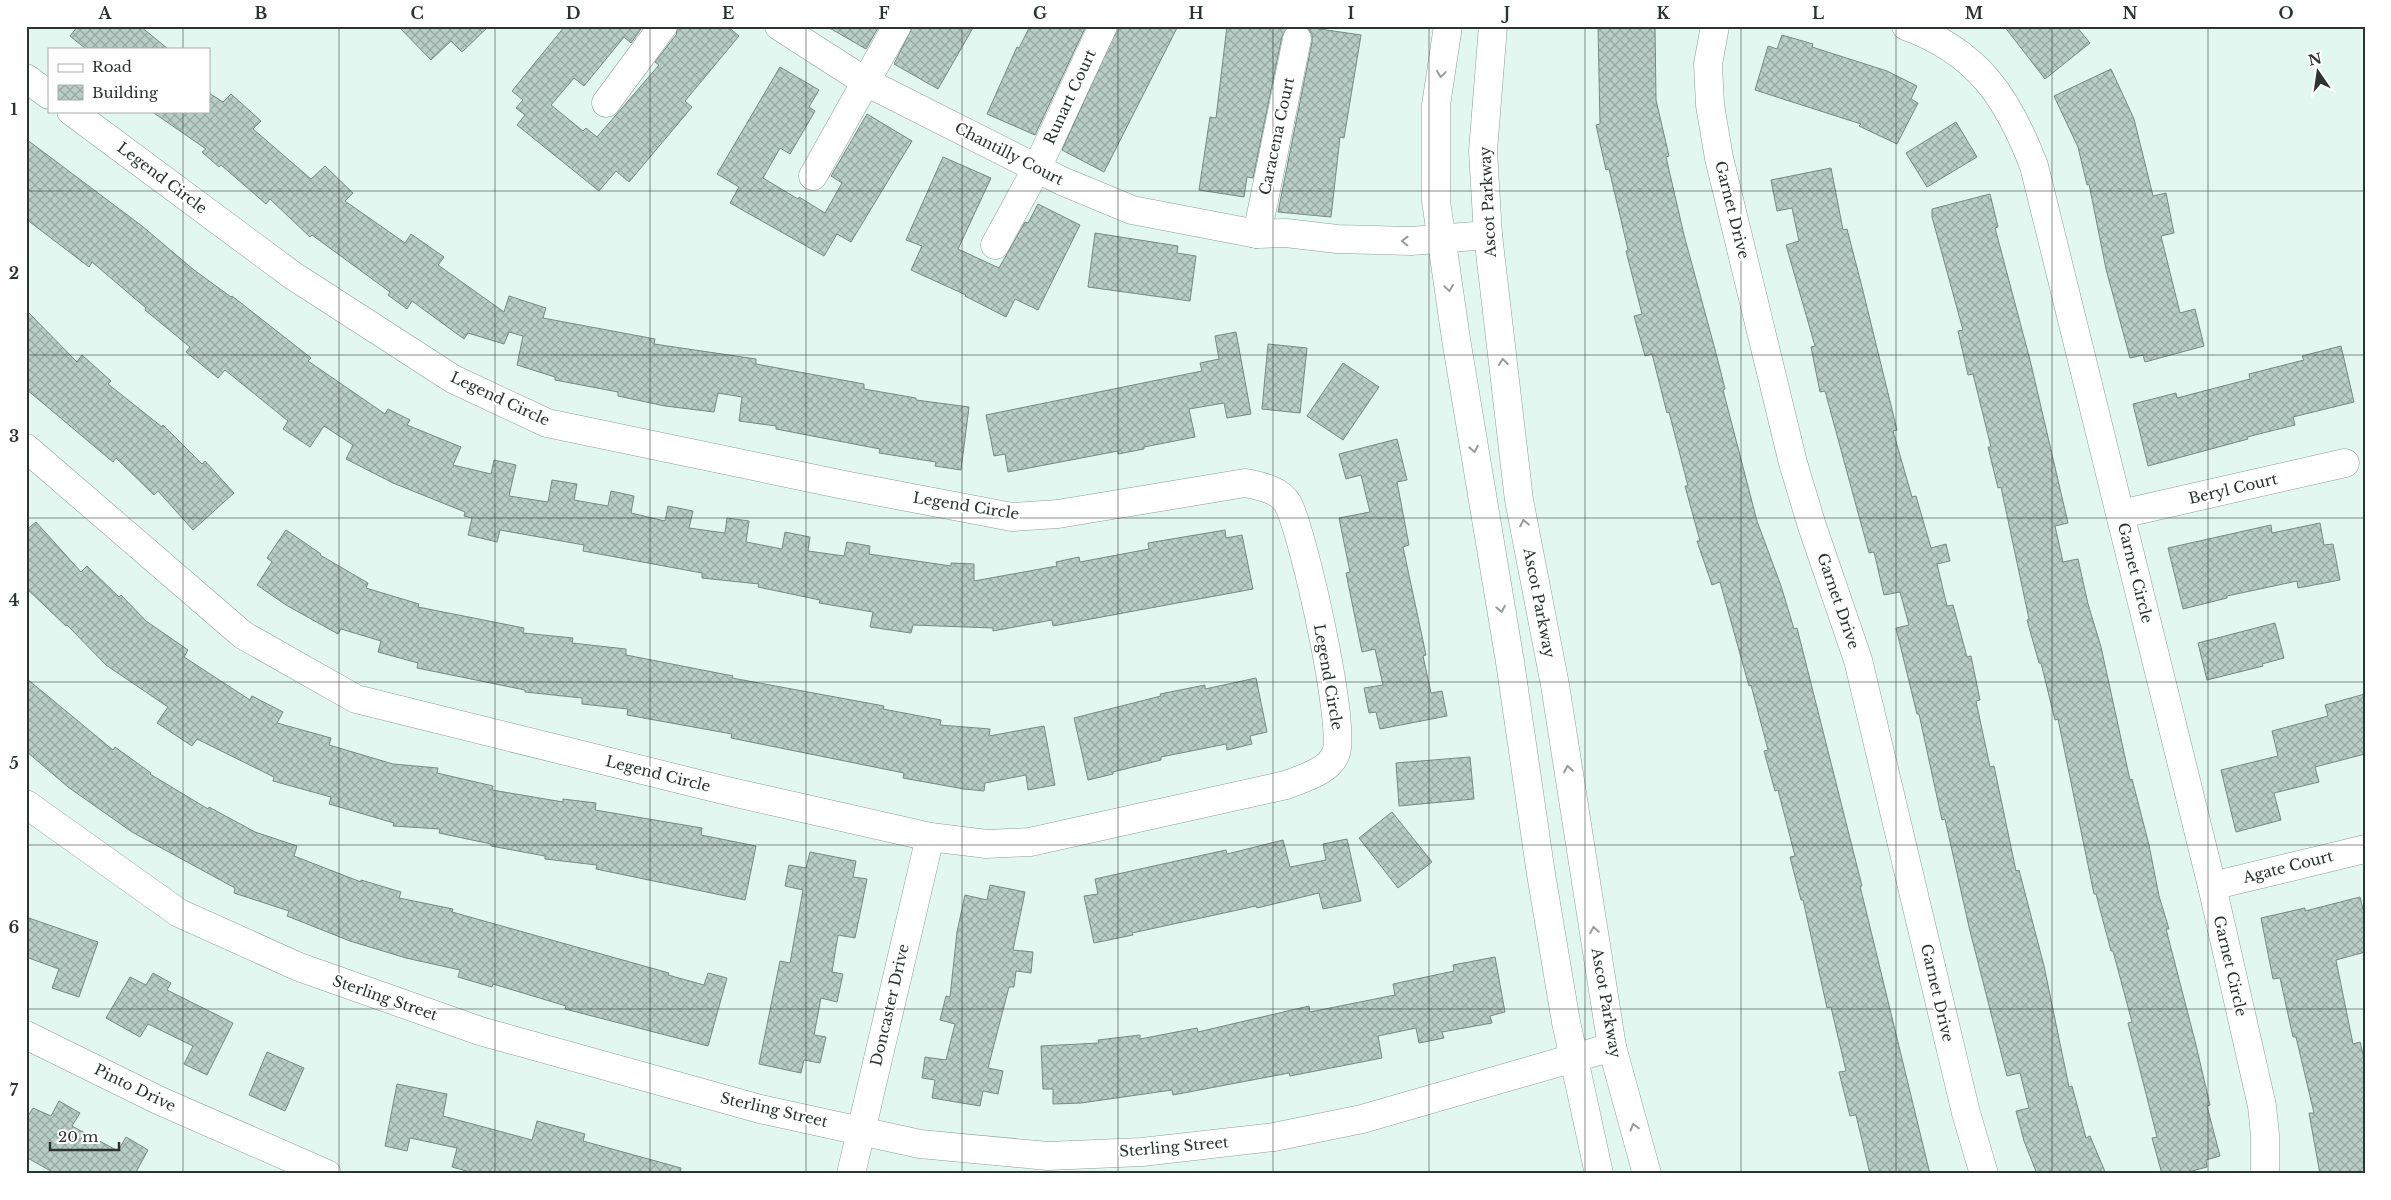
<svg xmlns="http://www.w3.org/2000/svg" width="2391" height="1200" font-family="'Libre Baskerville',serif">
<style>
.building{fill:url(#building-cross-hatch);stroke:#778a84}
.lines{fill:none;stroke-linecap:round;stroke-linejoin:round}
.minor-casing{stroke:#8b9f98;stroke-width:29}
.major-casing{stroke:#8b9f98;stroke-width:29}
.minor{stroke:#fff;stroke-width:28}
.major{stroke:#fff;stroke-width:28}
.oneway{stroke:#969a98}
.grid{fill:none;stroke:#2c3432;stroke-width:1;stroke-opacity:0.55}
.labels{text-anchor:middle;stroke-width:4;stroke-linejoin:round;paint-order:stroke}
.street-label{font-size:15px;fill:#2c3432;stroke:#fefefe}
.neatline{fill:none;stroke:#2c3432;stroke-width:2}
.grid-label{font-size:16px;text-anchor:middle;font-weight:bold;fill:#2c3432}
</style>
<defs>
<pattern id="building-cross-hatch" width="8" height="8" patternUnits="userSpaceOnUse" patternTransform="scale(1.25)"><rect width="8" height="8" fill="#b9cdc7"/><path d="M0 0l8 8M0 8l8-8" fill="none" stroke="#97a7a2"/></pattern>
</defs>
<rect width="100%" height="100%" fill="#e2f7f0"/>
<!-- building -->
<g class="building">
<path d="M 78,26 L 140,26 L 168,49 L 86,49 L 70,36 Z"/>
<path d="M 398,26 L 489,26 L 462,52 L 451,41 L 431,60 Z"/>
<path d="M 565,26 L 643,26 L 631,43 L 624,37 L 584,86 L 574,78 L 551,105 L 583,131 L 586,128 L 597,137 L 659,65 L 655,62 L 676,35 L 678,26 L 727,26 L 739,36 L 685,101 L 692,107 L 629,182 L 616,171 L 599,191 L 517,125 L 525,115 L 516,108 L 523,100 L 512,91 Z"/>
<path d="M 826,26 L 879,26 L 866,49 Z"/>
<path d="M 913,26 L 974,26 L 938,89 L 894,64 Z"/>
<path d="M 1030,26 L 1086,26 L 1035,135 L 987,114 L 1017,47 L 1019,48 Z"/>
<path d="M 1118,26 L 1178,26 L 1104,172 L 1062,150 Z"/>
<path d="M 1227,26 L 1289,26 L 1282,36 L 1253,178 L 1247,177 L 1244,197 L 1199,190 L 1210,117 L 1216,118 Z"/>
<path d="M 1598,26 L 1655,26 L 1656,100 L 1669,156 L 1666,157 L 1684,235 L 1717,357 L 1725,389 L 1723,390 L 1757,521 L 1781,586 L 1794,629 L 1797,628 L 1862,886 L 1860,886 L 1930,1174 L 1870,1174 L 1856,1115 L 1850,1116 L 1839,1072 L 1846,1071 L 1831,1007 L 1827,1008 L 1803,900 L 1801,900 L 1790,857 L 1795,856 L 1778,790 L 1775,791 L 1764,751 L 1768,750 L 1751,685 L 1749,686 L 1720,582 L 1712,585 L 1697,541 L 1700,541 L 1685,486 L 1688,486 L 1669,412 L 1667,413 L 1652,354 L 1645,356 L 1634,316 L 1642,314 L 1626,251 L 1628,250 L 1609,169 L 1606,170 L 1596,125 L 1600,124 Z"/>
<path d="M 2004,26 L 2076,26 L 2090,43 L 2045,79 Z"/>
<path d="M 1306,27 L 1361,35 L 1344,138 L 1340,137 L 1331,217 L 1278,212 L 1312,42 L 1312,34 Z"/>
<path d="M 1782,35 L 1813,44 L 1812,47 L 1887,71 L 1917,86 L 1911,99 L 1918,103 L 1897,144 L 1859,126 L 1861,124 L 1755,90 L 1768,46 L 1777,49 Z"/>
<path d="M 780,67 L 819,90 L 809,107 L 815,111 L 790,154 L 780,148 L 763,178 L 798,199 L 799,197 L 825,213 L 842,183 L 831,176 L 867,114 L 912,141 L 851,242 L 837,234 L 824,256 L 730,203 L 739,187 L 717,174 Z"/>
<path d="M 2111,69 L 2134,119 L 2153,196 L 2166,193 L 2174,233 L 2161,236 L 2180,313 L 2195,309 L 2204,346 L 2145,362 L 2143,355 L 2130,358 L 2106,269 L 2089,184 L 2087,185 L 2078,147 L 2054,96 Z"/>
<path d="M 209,93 L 223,102 L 231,94 L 261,121 L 253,129 L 311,179 L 325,166 L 353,193 L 345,201 L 405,243 L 411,234 L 444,257 L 438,265 L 504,312 L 509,296 L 546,308 L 543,318 L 655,339 L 654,344 L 756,359 L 756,364 L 864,384 L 864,389 L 916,398 L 916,400 L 969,407 L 961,470 L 935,466 L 936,462 L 879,453 L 880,449 L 776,429 L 776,426 L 739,421 L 742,397 L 718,393 L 714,412 L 665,406 L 618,396 L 618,392 L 555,380 L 555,377 L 517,365 L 523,336 L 509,332 L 504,344 L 468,333 L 464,339 L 412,301 L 407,309 L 388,295 L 390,292 L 312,235 L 310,237 L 270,199 L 266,204 L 221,165 L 219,167 L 202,152 L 206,149 L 151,111 L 209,111 Z"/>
<path d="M 1956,122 L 1977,157 L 1927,187 L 1906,153 Z"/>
<path d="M 26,139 L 142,226 L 194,270 L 231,297 L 232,296 L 311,358 L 308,361 L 385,414 L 388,409 L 410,420 L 407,425 L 461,447 L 453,465 L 491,474 L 494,460 L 516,465 L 509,496 L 548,502 L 552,480 L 577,484 L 574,500 L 608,506 L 611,491 L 634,496 L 631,513 L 665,521 L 668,506 L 693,511 L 689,528 L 725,533 L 727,518 L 749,521 L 746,542 L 782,549 L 785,532 L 810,537 L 808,551 L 844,556 L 847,542 L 870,546 L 869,554 L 951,566 L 951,563 L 974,564 L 974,581 L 1057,566 L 1056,562 L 1079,557 L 1080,562 L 1149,549 L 1148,543 L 1225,530 L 1226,538 L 1242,535 L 1253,589 L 1053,626 L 1052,620 L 993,631 L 993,628 L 913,625 L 911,633 L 870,627 L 873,612 L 819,603 L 820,600 L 758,587 L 759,584 L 702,578 L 702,573 L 583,551 L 584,545 L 500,530 L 497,542 L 468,535 L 472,518 L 464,516 L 465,512 L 393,483 L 346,459 L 353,445 L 324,426 L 310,447 L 283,429 L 288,421 L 225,370 L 218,378 L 186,352 L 190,347 L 145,310 L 146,308 L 92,262 L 89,267 L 26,219 Z"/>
<path d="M 943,157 L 991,178 L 958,249 L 999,268 L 1025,222 L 1028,223 L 1038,204 L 1080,225 L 1038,310 L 1015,299 L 1006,317 L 965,296 L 966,295 L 911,270 L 922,246 L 906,240 Z"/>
<path d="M 1831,168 L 1843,230 L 1847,229 L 1862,287 L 1897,430 L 1893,431 L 1912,497 L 1916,496 L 1931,548 L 1946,544 L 1950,561 L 1937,564 L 1947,606 L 1953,605 L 1967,657 L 1971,656 L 1980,700 L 1976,701 L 1990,767 L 1994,766 L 2016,871 L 2019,870 L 2044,966 L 2069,1087 L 2072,1086 L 2086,1138 L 2090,1136 L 2106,1174 L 2037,1174 L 2024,1141 L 2016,1111 L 2029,1108 L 2020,1073 L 2007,1076 L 1969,927 L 1945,819 L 1942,820 L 1919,714 L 1917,714 L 1896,628 L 1909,625 L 1900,592 L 1884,595 L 1874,552 L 1869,553 L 1825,391 L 1820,392 L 1811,347 L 1815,346 L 1786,245 L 1799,241 L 1792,208 L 1777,211 L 1771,180 Z"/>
<path d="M 1990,194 L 1998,227 L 1995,228 L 2030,360 L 2068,523 L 2055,526 L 2063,562 L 2078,559 L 2088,604 L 2101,647 L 2130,780 L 2132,779 L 2149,845 L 2159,896 L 2169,929 L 2166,929 L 2195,1041 L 2210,1105 L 2207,1106 L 2220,1156 L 2206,1160 L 2207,1167 L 2181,1174 L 2162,1174 L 2152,1138 L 2157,1137 L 2128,1023 L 2132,1022 L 2113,951 L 2111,951 L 2096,894 L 2094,894 L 2058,719 L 2055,720 L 2041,663 L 2039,663 L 2027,620 L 2029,619 L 2001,487 L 1998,488 L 1988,447 L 1991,447 L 1973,374 L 1968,375 L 1958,331 L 1963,330 L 1932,217 L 1932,209 Z"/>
<path d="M 1095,233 L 1178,246 L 1177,253 L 1196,256 L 1190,301 L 1088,287 Z"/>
<path d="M 26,310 L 77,362 L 82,355 L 111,381 L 108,384 L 162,427 L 163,425 L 202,464 L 205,461 L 234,493 L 193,530 L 158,491 L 154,495 L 116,458 L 113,462 L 26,389 Z"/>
<path d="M 1236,332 L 1251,414 L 1227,418 L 1224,403 L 1189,409 L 1195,437 L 1144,447 L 1144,449 L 1118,454 L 1118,451 L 1008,472 L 1005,454 L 994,456 L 986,415 L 1202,371 L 1200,363 L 1219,359 L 1215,336 Z"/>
<path d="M 1268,344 L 1307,348 L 1300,413 L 1262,409 Z"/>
<path d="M 2341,346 L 2354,402 L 2293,417 L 2295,425 L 2247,437 L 2248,439 L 2148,466 L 2133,404 L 2176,393 L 2177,398 L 2250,379 L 2249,374 L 2304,360 L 2302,356 Z"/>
<path d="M 1343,363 L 1379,387 L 1343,440 L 1307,416 Z"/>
<path d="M 1397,439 L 1407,480 L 1397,482 L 1409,545 L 1403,547 L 1426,655 L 1423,656 L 1431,693 L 1442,691 L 1447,716 L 1380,729 L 1376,712 L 1369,713 L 1364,688 L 1383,685 L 1375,649 L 1362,652 L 1346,573 L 1350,572 L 1339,518 L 1370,512 L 1361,475 L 1346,479 L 1339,454 Z"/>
<path d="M 36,522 L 81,572 L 87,566 L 119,597 L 121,595 L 146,621 L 188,650 L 184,657 L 250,700 L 252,696 L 283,712 L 277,723 L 331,738 L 329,745 L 393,764 L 438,768 L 437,773 L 493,786 L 492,790 L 563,802 L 563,799 L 596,803 L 595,810 L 702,828 L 701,835 L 756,846 L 745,900 L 596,869 L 597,865 L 545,859 L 545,856 L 491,846 L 491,844 L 439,833 L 440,829 L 393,826 L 394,823 L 329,804 L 331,797 L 273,781 L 274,777 L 197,739 L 192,746 L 157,723 L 168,707 L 106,665 L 67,625 L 66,626 L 26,588 L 26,530 Z"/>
<path d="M 2320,523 L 2324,545 L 2333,544 L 2340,580 L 2298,588 L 2297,581 L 2227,596 L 2227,598 L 2183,609 L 2168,548 L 2271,525 L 2272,533 Z"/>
<path d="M 286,530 L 321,554 L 320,555 L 368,583 L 366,588 L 419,604 L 418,607 L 524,628 L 523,633 L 573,638 L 572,643 L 626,649 L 626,655 L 733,676 L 732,678 L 884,706 L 883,709 L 941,720 L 940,725 L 990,729 L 989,736 L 1044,726 L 1055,785 L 1028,790 L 1026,775 L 985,783 L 984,791 L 964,789 L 903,778 L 904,773 L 731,738 L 732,734 L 627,715 L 628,709 L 582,704 L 582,698 L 525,692 L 525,690 L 417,668 L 418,663 L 378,652 L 381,641 L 341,629 L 338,634 L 286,605 L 257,585 L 272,562 L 267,558 Z"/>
<path d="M 2275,623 L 2284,658 L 2262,664 L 2263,666 L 2207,680 L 2198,643 Z"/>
<path d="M 26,678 L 113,750 L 115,747 L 151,773 L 150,774 L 208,809 L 209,807 L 255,832 L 297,846 L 294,856 L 361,882 L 361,880 L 401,892 L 399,898 L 453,909 L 452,912 L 669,973 L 668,975 L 704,985 L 708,973 L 727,978 L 708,1046 L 565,1009 L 566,1006 L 493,984 L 492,987 L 458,977 L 460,970 L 406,958 L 350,941 L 287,916 L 289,911 L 234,893 L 235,888 L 132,832 L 68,787 L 26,751 Z"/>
<path d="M 1256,678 L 1267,732 L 1250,736 L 1252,744 L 1227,750 L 1226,744 L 1161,757 L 1161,760 L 1113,772 L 1113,774 L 1088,780 L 1074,718 L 1161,696 L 1160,694 L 1205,685 L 1205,689 Z"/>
<path d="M 2365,694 L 2365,754 L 2315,767 L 2319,782 L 2274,793 L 2281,820 L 2236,832 L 2221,770 L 2278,756 L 2272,731 L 2328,716 L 2325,705 Z"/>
<path d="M 1470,757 L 1474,799 L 1399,806 L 1396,763 Z"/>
<path d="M 1392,812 L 1432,862 L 1398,888 L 1359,838 Z"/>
<path d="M 1347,839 L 1361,901 L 1323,909 L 1319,893 L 1257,908 L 1256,906 L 1132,933 L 1133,935 L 1094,943 L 1084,896 L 1098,894 L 1095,879 L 1226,850 L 1227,854 L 1283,840 L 1290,867 L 1326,860 L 1323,844 Z"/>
<path d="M 810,852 L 856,861 L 853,877 L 867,879 L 855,938 L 838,935 L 832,972 L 843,974 L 837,1002 L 821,998 L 814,1035 L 826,1037 L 820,1063 L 804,1060 L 801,1073 L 759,1064 L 780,961 L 790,963 L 803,890 L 785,886 L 789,865 L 806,868 Z"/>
<path d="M 990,885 L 1025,892 L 1013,950 L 1033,952 L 1031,973 L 1016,971 L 1014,987 L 1009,987 L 988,1068 L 1003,1071 L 998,1094 L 983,1091 L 980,1106 L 932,1098 L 935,1080 L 922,1078 L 925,1057 L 946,1060 L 955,1024 L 940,1020 L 946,996 L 950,997 L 957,932 L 965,895 L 987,900 Z"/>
<path d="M 2360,897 L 2365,917 L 2365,952 L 2336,960 L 2353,1044 L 2360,1042 L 2365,1062 L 2365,1174 L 2320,1174 L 2309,1113 L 2314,1113 L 2296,1037 L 2293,1037 L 2280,978 L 2273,979 L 2261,918 L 2305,908 L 2305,911 Z"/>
<path d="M 26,917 L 98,942 L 79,997 L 52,988 L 59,969 L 26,957 Z"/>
<path d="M 1495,957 L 1505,1012 L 1490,1016 L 1492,1023 L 1442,1032 L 1444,1038 L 1419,1043 L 1416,1028 L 1378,1036 L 1382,1058 L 1290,1076 L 1289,1073 L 1173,1095 L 1172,1090 L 1081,1103 L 1053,1104 L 1053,1089 L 1043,1089 L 1041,1046 L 1099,1043 L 1098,1040 L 1140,1035 L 1140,1039 L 1197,1028 L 1198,1032 L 1309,1006 L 1310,1012 L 1395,995 L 1393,984 L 1454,971 L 1453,965 Z"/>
<path d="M 153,973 L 171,983 L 167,990 L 233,1023 L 207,1075 L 184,1064 L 193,1046 L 148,1024 L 140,1037 L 106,1018 L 130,977 L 146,985 Z"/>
<path d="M 267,1052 L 304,1068 L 285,1111 L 249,1095 Z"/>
<path d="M 397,1084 L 447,1094 L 443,1116 L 532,1140 L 537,1121 L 585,1134 L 583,1141 L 681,1168 L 680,1174 L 477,1174 L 452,1167 L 457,1148 L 410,1138 L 407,1151 L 385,1146 Z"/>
<path d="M 59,1101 L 80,1113 L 72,1126 L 118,1151 L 126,1137 L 148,1150 L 135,1174 L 56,1174 L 26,1157 L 26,1119 L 33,1108 L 51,1116 Z"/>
</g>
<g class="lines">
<defs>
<g id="minor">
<path d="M 779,26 L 866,82 L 1062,181 L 1132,210 L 1257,234 L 1286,233 L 1337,239 L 1411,241 L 1488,235"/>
<path d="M 1715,26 L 1708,64 L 1710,105 L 1719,158 L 1793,463 L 1812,526 L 1858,660 L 1966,1113 L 1984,1174"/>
<path d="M 1906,26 C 1978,52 2008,98 2034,166 L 2212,886 L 2262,1106 L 2265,1135 L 2265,1174"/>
<path d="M 26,78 L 49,95"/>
<path d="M 606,103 L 663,26"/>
<path d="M 813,176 L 897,26"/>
<path d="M 1257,234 L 1297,39"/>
<path d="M 995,245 L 1037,168 L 1103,26"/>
<path d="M 26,448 L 243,635 L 356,699 L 723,790 L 930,837 L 987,844 L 1030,842 L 1286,785 C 1303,778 1329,772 1336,753 C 1346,724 1304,535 1288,504 C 1280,489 1259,486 1245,483 L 1058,514 L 1012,517 L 844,485 L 547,423 L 453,379 L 292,275 L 71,111"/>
<path d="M 2121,514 L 2345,463"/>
<path d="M 26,804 L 179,913 L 299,967 L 480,1031 L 760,1109 L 920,1144 L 1048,1156 L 1142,1152 L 1274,1137 L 1362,1119 L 1612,1047"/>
<path d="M 2212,886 L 2365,849"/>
<path d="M 26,1035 L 158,1100 L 327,1174"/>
<path d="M 851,1174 L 930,837"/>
</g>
<g id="major">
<path d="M 1448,26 L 1436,105 L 1436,201 L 1456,339 L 1510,662 L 1541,874 L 1566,1022 L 1599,1174"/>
<path d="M 1493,26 L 1483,151 L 1488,235 L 1519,500 L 1555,685 L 1612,1047 L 1647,1174"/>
</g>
</defs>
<!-- minor casing -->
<use href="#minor" class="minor-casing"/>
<!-- major casing -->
<use href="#major" class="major-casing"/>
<!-- minor -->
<use href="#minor" class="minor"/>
<!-- major -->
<use href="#major" class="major"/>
</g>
<!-- one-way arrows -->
<defs><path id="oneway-chevron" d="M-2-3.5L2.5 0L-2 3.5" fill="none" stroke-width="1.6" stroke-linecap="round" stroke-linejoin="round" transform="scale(1.25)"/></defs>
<g class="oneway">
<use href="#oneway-chevron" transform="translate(1441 74) rotate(98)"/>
<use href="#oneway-chevron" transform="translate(1405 241) rotate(-179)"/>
<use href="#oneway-chevron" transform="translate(1449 288) rotate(82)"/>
<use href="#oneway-chevron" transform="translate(1503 362) rotate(-97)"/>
<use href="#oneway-chevron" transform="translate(1474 449) rotate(80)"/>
<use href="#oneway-chevron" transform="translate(1524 523) rotate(-101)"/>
<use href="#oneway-chevron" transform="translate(1501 609) rotate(80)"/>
<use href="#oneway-chevron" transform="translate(1568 769) rotate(-99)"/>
<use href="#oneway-chevron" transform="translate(1594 930) rotate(-99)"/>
<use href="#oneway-chevron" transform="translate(1634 1127) rotate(-105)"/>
</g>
<!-- grid -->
<path class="grid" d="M 183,26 L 183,49M 339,26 L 339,1174M 495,26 L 495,1174M 650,26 L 650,1174M 806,26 L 806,1174M 962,26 L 962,1174M 1118,26 L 1118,1174M 1273,26 L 1273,1174M 1429,26 L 1429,1174M 1585,26 L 1585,1174M 1741,26 L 1741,1174M 1896,26 L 1896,1174M 2052,26 L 2052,1174M 2208,26 L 2208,1174M 183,111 L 183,1174M 26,191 L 2365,191M 26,355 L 2365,355M 26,518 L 2365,518M 26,682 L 2365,682M 26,845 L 2365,845M 26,1009 L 2365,1009"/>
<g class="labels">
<!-- street labels -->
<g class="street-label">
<text transform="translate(1070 97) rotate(-65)" y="5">Runart Court</text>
<text transform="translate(1277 136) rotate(-78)" y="5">Caracena Court</text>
<text transform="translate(1009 154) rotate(27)" y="5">Chantilly Court</text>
<text transform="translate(162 178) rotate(37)" y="5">Legend Circle</text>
<text transform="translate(1488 202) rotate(-93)" y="5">Ascot Parkway</text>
<text transform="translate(1732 210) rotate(76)" y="5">Garnet Drive</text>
<text transform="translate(500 399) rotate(25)" y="5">Legend Circle</text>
<text transform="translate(2233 489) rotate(-13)" y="5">Beryl Court</text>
<text transform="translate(966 506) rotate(9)" y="5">Legend Circle</text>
<text transform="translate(2135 573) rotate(76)" y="5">Garnet Circle</text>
<text transform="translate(1838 601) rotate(71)" y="5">Garnet Drive</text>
<text transform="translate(1539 603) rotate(79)" y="5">Ascot Parkway</text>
<text transform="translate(1328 677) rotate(80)" y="5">Legend Circle</text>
<text transform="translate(658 774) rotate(14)" y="5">Legend Circle</text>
<text transform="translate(2288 867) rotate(-14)" y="5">Agate Court</text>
<text transform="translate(2230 966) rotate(77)" y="5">Garnet Circle</text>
<text transform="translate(1937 993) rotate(77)" y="5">Garnet Drive</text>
<text transform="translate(385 998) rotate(19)" y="5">Sterling Street</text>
<text transform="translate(1606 1003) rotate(80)" y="5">Ascot Parkway</text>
<text transform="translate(890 1005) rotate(-77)" y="5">Doncaster Drive</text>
<text transform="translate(135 1088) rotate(26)" y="5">Pinto Drive</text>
<text transform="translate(774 1110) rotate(13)" y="5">Sterling Street</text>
<text transform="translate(1174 1147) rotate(-5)" y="5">Sterling Street</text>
</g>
</g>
<!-- border -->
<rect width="2391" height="1200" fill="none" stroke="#fefefe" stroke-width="55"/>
<!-- legend -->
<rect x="48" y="48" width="162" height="65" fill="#fefefe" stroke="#aaadac"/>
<rect x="58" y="64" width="25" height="8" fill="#ffffff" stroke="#aaadac"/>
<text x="92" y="72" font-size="15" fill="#2c3432">Road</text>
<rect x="58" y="85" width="25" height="15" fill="url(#building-cross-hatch)" stroke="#aaadac"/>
<text x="92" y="98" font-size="15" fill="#2c3432">Building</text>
<!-- north arrow -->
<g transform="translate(2318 72) rotate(347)" stroke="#fefefe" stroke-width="4" paint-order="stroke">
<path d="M0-4L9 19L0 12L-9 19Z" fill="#2c3432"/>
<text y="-8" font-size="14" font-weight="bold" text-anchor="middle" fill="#2c3432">N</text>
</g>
<!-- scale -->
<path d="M50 1142v8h69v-8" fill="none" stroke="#2c3432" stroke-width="2.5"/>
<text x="58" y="1142" font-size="15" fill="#2c3432" stroke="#fefefe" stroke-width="4" paint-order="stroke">20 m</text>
<rect x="28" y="28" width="2336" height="1144" class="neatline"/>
<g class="grid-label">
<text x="105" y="19">A</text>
<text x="261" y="19">B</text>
<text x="417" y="19">C</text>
<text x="573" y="19">D</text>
<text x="728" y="19">E</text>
<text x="884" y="19">F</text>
<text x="1040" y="19">G</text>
<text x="1196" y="19">H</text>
<text x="1351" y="19">I</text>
<text x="1507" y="19">J</text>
<text x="1663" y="19">K</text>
<text x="1818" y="19">L</text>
<text x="1974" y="19">M</text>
<text x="2130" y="19">N</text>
<text x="2286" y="19">O</text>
<text x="14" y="115">1</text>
<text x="14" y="279">2</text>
<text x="14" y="442">3</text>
<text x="14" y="606">4</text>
<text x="14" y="769">5</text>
<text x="14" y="933">6</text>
<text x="14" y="1096">7</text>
</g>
</svg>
